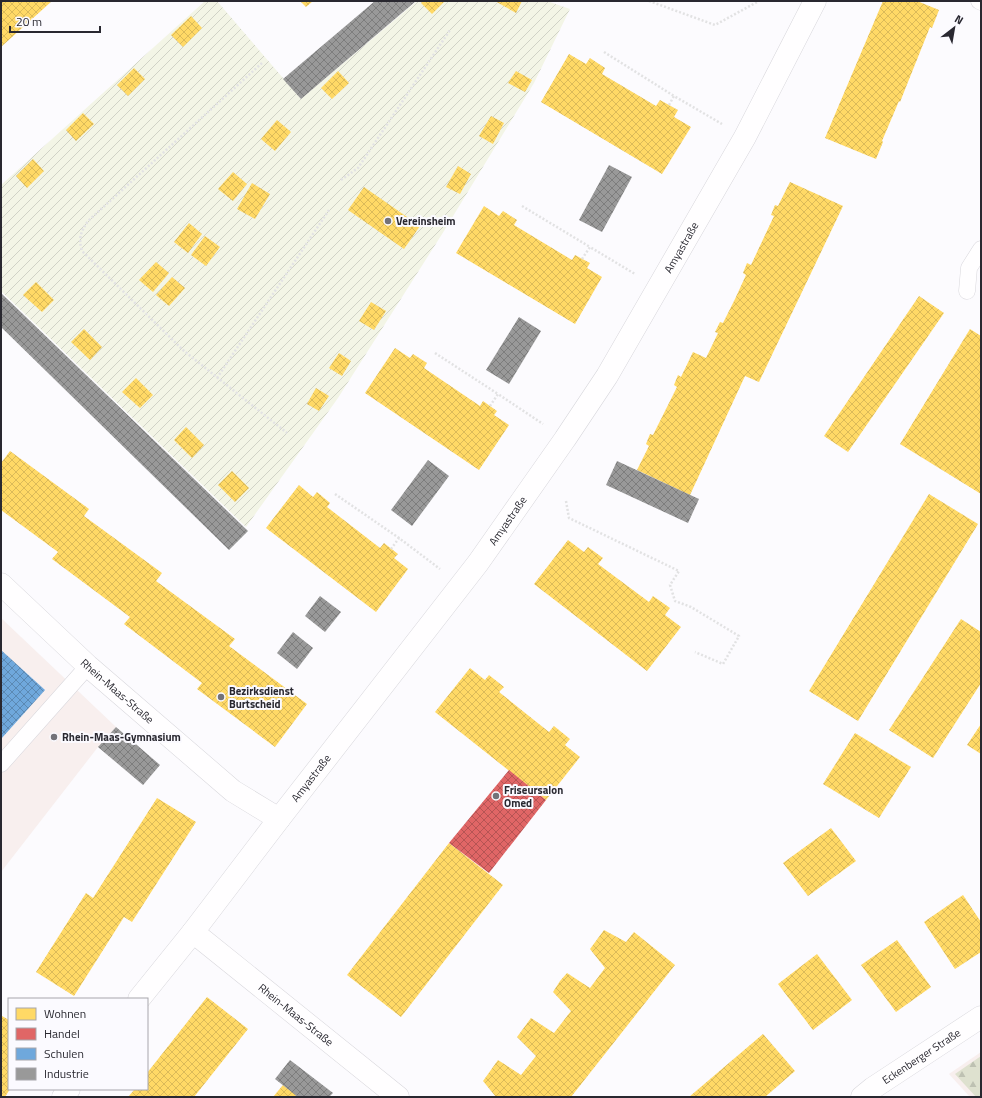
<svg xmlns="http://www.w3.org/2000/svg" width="982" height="1098" font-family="'Titillium Web',sans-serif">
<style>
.education{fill:#f8efee}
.forest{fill:url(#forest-firs)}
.garden{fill:url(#garden-furrows)}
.homes{fill:url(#homes-cross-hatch)}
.shops{fill:url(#shops-cross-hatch)}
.schools{fill:url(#schools-cross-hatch)}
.industry{fill:url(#industry-cross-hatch)}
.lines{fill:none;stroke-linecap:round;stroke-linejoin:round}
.service-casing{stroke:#d8d7dc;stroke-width:17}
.minor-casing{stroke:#d8d7dc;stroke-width:23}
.path{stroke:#e2e2e3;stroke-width:2.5;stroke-dasharray:2 2;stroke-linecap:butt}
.service{stroke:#fffeff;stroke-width:16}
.minor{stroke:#fffeff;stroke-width:22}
.poi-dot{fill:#737278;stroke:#fbfaff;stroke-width:1.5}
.labels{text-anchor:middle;stroke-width:4;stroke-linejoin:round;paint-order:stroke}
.poi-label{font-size:11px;font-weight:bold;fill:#292830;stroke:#fbfaff;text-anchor:start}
.street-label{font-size:11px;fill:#292830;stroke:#fbfaff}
</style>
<defs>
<pattern id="forest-firs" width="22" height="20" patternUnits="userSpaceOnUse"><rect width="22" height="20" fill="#dee1cf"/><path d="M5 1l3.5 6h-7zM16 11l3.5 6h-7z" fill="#bec1b2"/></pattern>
<pattern id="garden-furrows" width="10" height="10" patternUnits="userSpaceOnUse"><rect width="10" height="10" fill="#f3f5e6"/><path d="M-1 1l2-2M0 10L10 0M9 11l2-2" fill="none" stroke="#d0d2c6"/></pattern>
<pattern id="homes-cross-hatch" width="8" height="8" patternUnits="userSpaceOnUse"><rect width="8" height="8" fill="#ffd966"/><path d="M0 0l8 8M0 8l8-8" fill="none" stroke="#dbba59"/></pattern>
<pattern id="shops-cross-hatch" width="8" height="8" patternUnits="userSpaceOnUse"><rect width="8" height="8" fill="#e06666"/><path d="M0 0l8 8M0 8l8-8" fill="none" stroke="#b65454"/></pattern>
<pattern id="schools-cross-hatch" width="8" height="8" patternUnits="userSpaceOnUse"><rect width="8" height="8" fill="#6fa8dc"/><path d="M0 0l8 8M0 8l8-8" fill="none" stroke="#5b89b3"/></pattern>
<pattern id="industry-cross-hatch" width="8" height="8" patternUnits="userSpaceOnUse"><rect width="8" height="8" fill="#999"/><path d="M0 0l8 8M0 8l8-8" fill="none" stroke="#7d7d7d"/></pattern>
</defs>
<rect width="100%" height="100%" fill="#fcfbfe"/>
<!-- education -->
<g class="education">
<path d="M 1,618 L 116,727 L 98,747 L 1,872 Z"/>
<path d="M 981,1052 L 981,1097 L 970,1097 L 949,1074 Z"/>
</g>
<!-- forest -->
<path class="forest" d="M 981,1056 L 981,1097 L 976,1097 L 955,1074 Z"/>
<!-- garden -->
<path class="garden" d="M 205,1 L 217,1 L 301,99 L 417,1 L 547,1 L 570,9 L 534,83 L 444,231 L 338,398 L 246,527 L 1,291 L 1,185 Z"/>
<!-- homes -->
<g class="homes">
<path d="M 1,1 L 52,1 L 1,47 Z"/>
<path d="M 300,1 L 313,1 L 306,7 Z"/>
<path d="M 423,1 L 445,1 L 432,14 L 421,3 Z"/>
<path d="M 495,1 L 522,1 L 516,13 Z"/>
<path d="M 883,1 L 917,1 L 939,10 L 932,28 L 930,27 L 900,102 L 899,101 L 882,141 L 883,142 L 876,159 L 825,138 Z"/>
<path d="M 191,16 L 202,28 L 183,47 L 171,35 Z"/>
<path d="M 569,54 L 586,64 L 590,58 L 605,68 L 602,74 L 656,106 L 660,100 L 678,110 L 674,117 L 691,127 L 662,174 L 541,102 Z"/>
<path d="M 134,68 L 145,79 L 128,96 L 117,85 Z"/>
<path d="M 338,71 L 349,83 L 332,99 L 321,88 Z"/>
<path d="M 516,71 L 532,80 L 525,92 L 508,83 Z"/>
<path d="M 83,113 L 94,124 L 76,141 L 66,130 Z"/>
<path d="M 491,116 L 504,123 L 493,144 L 479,136 Z"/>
<path d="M 277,120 L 291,132 L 275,151 L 261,139 Z"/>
<path d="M 33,159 L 44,171 L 27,188 L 16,176 Z"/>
<path d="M 458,166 L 471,174 L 460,194 L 446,187 Z"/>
<path d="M 233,172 L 247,184 L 233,201 L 218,189 Z"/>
<path d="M 790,182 L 843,206 L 759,382 L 745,376 L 690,495 L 637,470 L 649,446 L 646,444 L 650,434 L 653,435 L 677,387 L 674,385 L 678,375 L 681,377 L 693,352 L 706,358 L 718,333 L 715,332 L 720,322 L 723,323 L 735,299 L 746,275 L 743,273 L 747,263 L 751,265 L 774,216 L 771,215 L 775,205 L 778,206 Z"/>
<path d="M 252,183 L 270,194 L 255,219 L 237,209 Z"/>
<path d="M 364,187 L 420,226 L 404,249 L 348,210 Z"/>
<path d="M 484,206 L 499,216 L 503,211 L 517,220 L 514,225 L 572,260 L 575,255 L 590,263 L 587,268 L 602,277 L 575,324 L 456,253 Z"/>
<path d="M 189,223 L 202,234 L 188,253 L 174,242 Z"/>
<path d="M 205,236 L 220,247 L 206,266 L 191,255 Z"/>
<path d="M 156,262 L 169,273 L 153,292 L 139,280 Z"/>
<path d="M 172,277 L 185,288 L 169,306 L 156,295 Z"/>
<path d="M 36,282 L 54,300 L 42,312 L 23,295 Z"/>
<path d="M 919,296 L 944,313 L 848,452 L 824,436 Z"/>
<path d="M 371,302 L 386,311 L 374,330 L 359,321 Z"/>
<path d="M 84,329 L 102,347 L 90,360 L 71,342 Z"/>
<path d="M 970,329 L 981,336 L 981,494 L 900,444 Z"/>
<path d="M 395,348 L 410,358 L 413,354 L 427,363 L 424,368 L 480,406 L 483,401 L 497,411 L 494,415 L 509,425 L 479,470 L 365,393 Z"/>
<path d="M 339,353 L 351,361 L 342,376 L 329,368 Z"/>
<path d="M 136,378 L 153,395 L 140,408 L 122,392 Z"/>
<path d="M 316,388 L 329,396 L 319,411 L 307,404 Z"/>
<path d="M 186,427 L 204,445 L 192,458 L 174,440 Z"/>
<path d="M 10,451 L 89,509 L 84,516 L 162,573 L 156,581 L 235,639 L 229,646 L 307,704 L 275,747 L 197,689 L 202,683 L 124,624 L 130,617 L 52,559 L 58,552 L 1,510 L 1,463 Z"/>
<path d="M 232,471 L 249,488 L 235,502 L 218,485 Z"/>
<path d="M 299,485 L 313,497 L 317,492 L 330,503 L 327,507 L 380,548 L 384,543 L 398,554 L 394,558 L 408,569 L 376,612 L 266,528 Z"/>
<path d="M 929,494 L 978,524 L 858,721 L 809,691 Z"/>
<path d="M 568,540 L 584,552 L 588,547 L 603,558 L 598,564 L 649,602 L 653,596 L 670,608 L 665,615 L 681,627 L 647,671 L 534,584 Z"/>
<path d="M 961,619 L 981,632 L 981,683 L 933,758 L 889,730 Z"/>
<path d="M 470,668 L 485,680 L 489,675 L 504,687 L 499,692 L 549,732 L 554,726 L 570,739 L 565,745 L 580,757 L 546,800 L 435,712 Z"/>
<path d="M 981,724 L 981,754 L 967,745 Z"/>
<path d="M 855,733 L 911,767 L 879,818 L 823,784 Z"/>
<path d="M 157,798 L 196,822 L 132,922 L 124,917 L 74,996 L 36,972 L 86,893 L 93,898 Z"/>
<path d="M 831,828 L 856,861 L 808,896 L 783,863 Z"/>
<path d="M 449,843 L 503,885 L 401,1017 L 347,975 Z"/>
<path d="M 963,895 L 981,922 L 981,952 L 955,969 L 924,922 Z"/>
<path d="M 604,930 L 626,942 L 634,932 L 675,965 L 571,1097 L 496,1097 L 483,1081 L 498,1060 L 521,1075 L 536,1056 L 517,1037 L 531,1018 L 554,1033 L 571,1011 L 553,992 L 560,981 L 567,973 L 590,988 L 605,968 L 590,949 Z"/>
<path d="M 897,940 L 931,987 L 896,1012 L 861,965 Z"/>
<path d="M 817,954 L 852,1000 L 813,1030 L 778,984 Z"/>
<path d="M 207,997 L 248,1029 L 194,1097 L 128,1097 L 135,1089 L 147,1089 L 147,1073 Z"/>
<path d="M 2,1016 L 9,1020 L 10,1089 L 5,1097 L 1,1097 L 1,1019 Z"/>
<path d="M 763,1034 L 795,1071 L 765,1097 L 689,1097 Z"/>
<path d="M 283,1085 L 296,1095 L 295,1097 L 273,1097 Z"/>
</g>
<!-- shops -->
<path class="shops" d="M 509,770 L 546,800 L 489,873 L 449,843 Z"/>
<!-- schools -->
<path class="schools" d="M 1,650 L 45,690 L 1,739 Z"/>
<!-- industry -->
<g class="industry">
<path d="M 375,1 L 416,1 L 301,99 L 283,79 Z"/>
<path d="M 609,165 L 632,177 L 602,232 L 579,220 Z"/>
<path d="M 1,293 L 248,531 L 229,550 L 1,327 Z"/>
<path d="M 519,317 L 541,331 L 509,384 L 486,370 Z"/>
<path d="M 428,460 L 449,476 L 412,526 L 391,510 Z"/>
<path d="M 617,461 L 699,499 L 688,523 L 606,485 Z"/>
<path d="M 320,596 L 341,612 L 325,632 L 305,616 Z"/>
<path d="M 293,632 L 313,648 L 297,669 L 277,653 Z"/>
<path d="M 116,727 L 160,765 L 143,785 L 98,747 Z"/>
<path d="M 290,1060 L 333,1093 L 329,1097 L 298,1097 L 275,1079 Z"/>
</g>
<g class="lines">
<defs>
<g id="service">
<path d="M 979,1 L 981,2"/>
<path d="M 967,291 L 969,268 L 981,249"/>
<path d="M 1,764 L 88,666"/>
</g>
<g id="minor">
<path id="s1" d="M 1,584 L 88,666 L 233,791 L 279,819"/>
<path id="s2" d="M 193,932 L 398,1097"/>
<path id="s3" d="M 139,999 L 193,932 L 279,819 L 478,563 L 565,439 L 607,376 L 745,137 L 815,1"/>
<path d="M 63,1097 L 69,1089"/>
<path id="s4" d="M 862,1097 L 873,1088 L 981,1017"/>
</g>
</defs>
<!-- service casing -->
<use href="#service" class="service-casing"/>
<!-- minor casing -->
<use href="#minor" class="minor-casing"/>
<!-- path -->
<g class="path">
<path d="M 649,1 L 715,25 L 759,1"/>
<path d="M 604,52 L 674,96"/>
<path d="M 262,63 L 88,221 C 81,232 78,237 82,251 L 184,351 L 287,433"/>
<path d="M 669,105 L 674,96 L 722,124"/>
<path d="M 341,180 L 358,168 L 450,30"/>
<path d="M 522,206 L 590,247"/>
<path d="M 582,259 L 590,247 L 635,274"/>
<path d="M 435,353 L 498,394"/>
<path d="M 217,378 L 329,210"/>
<path d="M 490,406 L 498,394 L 543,424"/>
<path d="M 335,494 L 399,538"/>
<path d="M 566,501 L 569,518 L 679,571 L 670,585 L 675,601 L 691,607 L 739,636 L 723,664 L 695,652"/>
<path d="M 391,549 L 399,538 L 440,569"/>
</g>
<!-- service -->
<use href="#service" class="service"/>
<!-- minor -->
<use href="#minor" class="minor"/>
</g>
<!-- markers -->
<g class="poi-dot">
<circle cx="388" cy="221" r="4"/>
<circle cx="221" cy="697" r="4"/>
<circle cx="54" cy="737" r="4"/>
<circle cx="496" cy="796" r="4"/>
</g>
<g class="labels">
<!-- poi labels -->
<g class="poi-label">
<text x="396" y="225">Vereinsheim</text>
<text x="229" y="695">Bezirksdienst<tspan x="229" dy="13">Burtscheid</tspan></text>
<text x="62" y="741">Rhein-Maas-Gymnasium</text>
<text x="504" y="794">Friseursalon<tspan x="504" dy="13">Omed</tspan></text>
</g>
<!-- street labels -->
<g class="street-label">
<text dy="4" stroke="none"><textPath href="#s3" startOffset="928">Amyastraße</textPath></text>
<text dy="4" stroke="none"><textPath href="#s3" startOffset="604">Amyastraße</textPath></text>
<text dy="4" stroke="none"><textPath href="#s1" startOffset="158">Rhein-Maas-Straße</textPath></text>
<text dy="4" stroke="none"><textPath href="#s3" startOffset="280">Amyastraße</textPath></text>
<text dy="4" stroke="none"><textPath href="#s2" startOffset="132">Rhein-Maas-Straße</textPath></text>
<text dy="4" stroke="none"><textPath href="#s4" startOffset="72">Eckenberger Straße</textPath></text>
</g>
</g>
<!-- border -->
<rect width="982" height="1098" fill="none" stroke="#292830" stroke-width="4"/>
<!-- legend -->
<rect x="8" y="998" width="140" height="92" fill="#fbfaff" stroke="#a7a6ac"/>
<rect x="16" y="1008" width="20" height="12" fill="#ffd966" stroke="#a7a6ac"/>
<text x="44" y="1018" font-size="12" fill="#292830">Wohnen</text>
<rect x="16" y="1028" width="20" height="12" fill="#e06666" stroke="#a7a6ac"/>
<text x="44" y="1038" font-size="12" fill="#292830">Handel</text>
<rect x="16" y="1048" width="20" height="12" fill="#6fa8dc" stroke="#a7a6ac"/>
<text x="44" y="1058" font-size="12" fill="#292830">Schulen</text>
<rect x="16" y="1068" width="20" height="12" fill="#999999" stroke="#a7a6ac"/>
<text x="44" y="1078" font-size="12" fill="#292830">Industrie</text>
<!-- north arrow -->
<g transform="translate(954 28) rotate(31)" stroke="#fbfaff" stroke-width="3" paint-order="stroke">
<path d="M0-3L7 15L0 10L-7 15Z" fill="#292830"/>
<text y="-6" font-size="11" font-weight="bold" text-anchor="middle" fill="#292830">N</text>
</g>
<!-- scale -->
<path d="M10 26v6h90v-6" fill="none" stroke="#292830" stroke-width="2"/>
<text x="16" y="26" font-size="12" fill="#292830" stroke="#fbfaff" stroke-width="3" paint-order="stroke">20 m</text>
</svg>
